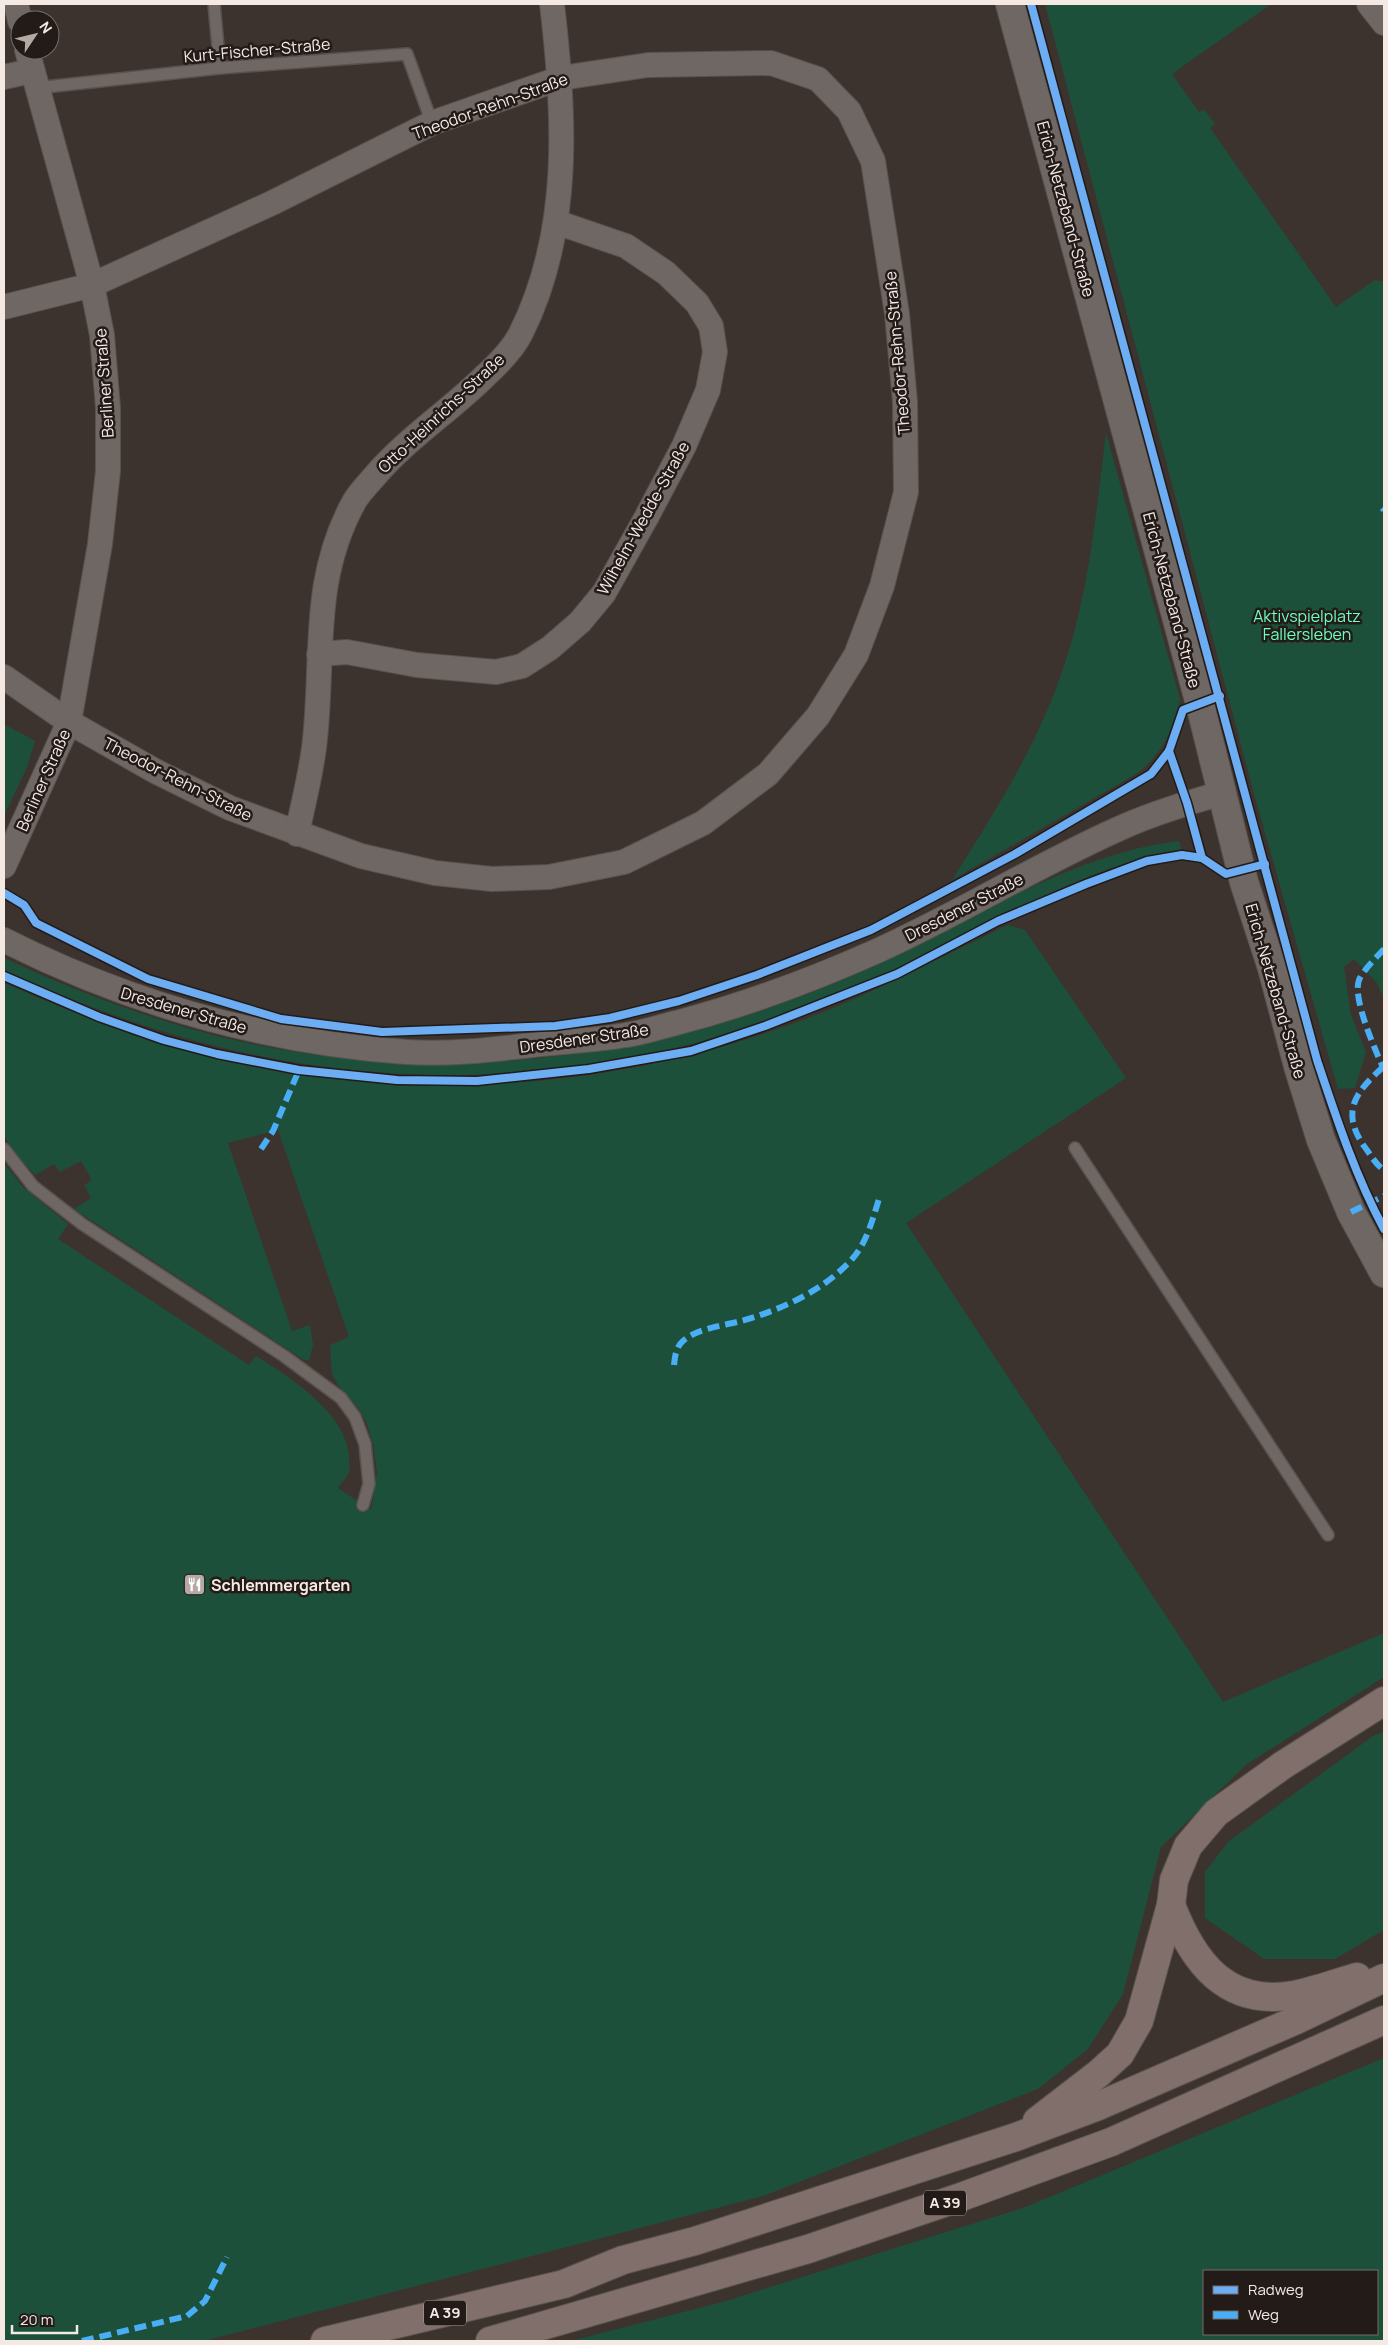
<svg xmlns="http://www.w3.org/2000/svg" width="1388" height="2345" font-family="Manrope,sans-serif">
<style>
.green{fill:#1d503b;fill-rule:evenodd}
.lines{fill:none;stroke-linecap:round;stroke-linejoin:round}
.service-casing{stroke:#59514d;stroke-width:14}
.minor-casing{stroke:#59514d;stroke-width:26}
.tertiary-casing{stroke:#59514d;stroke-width:30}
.motorway-casing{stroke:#59514d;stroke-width:30}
.service{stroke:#6e6763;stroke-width:11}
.minor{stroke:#6e6763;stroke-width:24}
.tertiary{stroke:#6e6763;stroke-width:28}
.motorway{stroke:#816f6c;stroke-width:28}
.quiet{stroke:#49aef6;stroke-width:6;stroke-dasharray:12 6;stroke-linecap:butt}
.cycleway-casing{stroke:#231b17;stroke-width:11}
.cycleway{stroke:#6dadf4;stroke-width:8}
.labels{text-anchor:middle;stroke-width:5;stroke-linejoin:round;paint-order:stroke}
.shield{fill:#231b17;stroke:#b6aba6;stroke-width:1}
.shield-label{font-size:15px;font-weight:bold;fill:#f5e9e4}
.street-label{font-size:16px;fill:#f5e9e4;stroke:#231b17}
.park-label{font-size:16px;fill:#6cffc2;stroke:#231b17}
.poi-label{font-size:16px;font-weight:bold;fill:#f5e9e4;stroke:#231b17;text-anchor:start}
</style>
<rect width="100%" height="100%" fill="#3c332e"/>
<!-- green -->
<g class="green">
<path d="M 1045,4 L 1271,4 L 1172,74 L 1199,112 L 1204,109 L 1215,124 L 1210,128 L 1336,307 L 1375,280 L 1384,282 L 1384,999 L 1377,983 L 1354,959 L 1344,967 L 1351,1015 L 1366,1052 L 1355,1088 L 1338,1089 L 1254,794 Z"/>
<path d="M 1106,433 L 1180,699 C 1172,733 1164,750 1138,773 L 952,880 C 993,815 1037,746 1062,672 C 1089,595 1096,513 1106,433 Z"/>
<path d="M 4,724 L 35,741 L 27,767 L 4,816 Z"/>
<path d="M 1179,841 L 1182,851 C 1070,869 975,935 873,979 C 830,997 785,1017 740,1031 C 482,1107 247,1083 4,970 L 4,958 C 75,991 148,1019 225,1038 C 443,1089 669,1060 871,967 C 966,923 1074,853 1179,841 Z"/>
<path d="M 1008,925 L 1025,930 L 1126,1078 L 906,1223 L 1223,1702 L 1384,1633 L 1384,1677 L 1247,1764 L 1161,1847 L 1123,1994 L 1088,2049 L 1038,2089 L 763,2196 L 204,2341 L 4,2341 L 4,1163 L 23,1187 L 68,1224 L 58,1239 L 249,1365 L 256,1356 C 289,1377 347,1413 349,1457 C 349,1462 351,1468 349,1472 C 347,1478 341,1483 338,1488 L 371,1510 L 377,1472 L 373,1444 L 366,1422 L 359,1409 L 338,1385 L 332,1374 L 330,1345 L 349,1337 L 278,1130 L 228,1143 L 292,1331 L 310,1325 L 313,1345 L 309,1360 L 304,1360 L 74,1209 L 91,1198 L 84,1185 L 92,1180 L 81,1161 L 60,1172 L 54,1164 L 35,1175 L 15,1154 L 4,1135 L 4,983 C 75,1014 147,1042 222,1060 C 247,1067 274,1070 300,1074 C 466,1099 634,1081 792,1024 C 867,997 937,959 1008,925 Z"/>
<path d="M 1384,1732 L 1384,1930 L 1335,1959 L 1264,1959 L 1205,1918 L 1205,1872 L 1228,1842 L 1373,1736 Z"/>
<path d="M 1384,2058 L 1384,2341 L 571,2341 L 726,2301 L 1023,2208 ZM 1377,2271 L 1377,2334 L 1204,2334 L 1204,2271 Z"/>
</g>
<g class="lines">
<defs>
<g id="service">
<path d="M 214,4 L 220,68"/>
<path d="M 36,88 L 220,68 L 407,54 L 432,123"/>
<path d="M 1075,1148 L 1328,1535"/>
<path d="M 4,1149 L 33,1186 L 82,1224 L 284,1356 L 341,1398 L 355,1417 L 365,1444 L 369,1484 L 363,1505"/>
</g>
<g id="minor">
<path d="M 16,4 L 20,21"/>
<path d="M 1369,4 L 1384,23"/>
<path d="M 4,77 L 31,71"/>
<path d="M 4,307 L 92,285 L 272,203 L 432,123 L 561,78 L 648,65 L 771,63 L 818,79 L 849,111 L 873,161 L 897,314 L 905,402 L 906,492 L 882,586 L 856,655 L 818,716 L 768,774 L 703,823 L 624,862 L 549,877 L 492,879 L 435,873 L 361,856 L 230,808 L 155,771 L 69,722 L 4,677"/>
<path d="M 319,654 L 347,652 L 417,665 L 496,672 L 522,666 L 550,648 L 580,622 L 604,593 L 646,518 L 684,446 L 708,390 L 715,352 L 711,326 L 697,303 L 666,273 L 626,246 L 556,222"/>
<path d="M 297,834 C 303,803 312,771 315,739 C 324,655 311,580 354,502 C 359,493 367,485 374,477 C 407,438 450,411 486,375 C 498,364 514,347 521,333 C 572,231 565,113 552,4"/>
<path d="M 4,866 L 69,722 L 100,544 L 108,471 L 108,408 L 102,335 L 92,285 L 27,50"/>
<path d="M 4,940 C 129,1003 266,1042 406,1052 C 452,1055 497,1049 542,1044 C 570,1041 598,1040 626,1035 C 642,1033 659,1027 676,1023 C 745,1005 812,980 877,951 C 961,913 1040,863 1125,826 C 1157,812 1190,802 1223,793"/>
</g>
<path id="tertiary" d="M 1010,4 L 1200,704 L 1244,882 L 1272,968 L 1298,1066 L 1321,1140 L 1351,1212 L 1384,1273"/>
<g id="motorway">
<path d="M 1171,1905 C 1193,1962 1226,2007 1294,1995 C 1315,1991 1336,1983 1357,1977"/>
<path d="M 1037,2121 L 1098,2074 L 1120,2054 L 1139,2021 L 1171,1905 L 1174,1880 L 1188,1846 L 1216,1813 L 1283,1765 L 1384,1701"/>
<path d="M 325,2341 L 564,2284 L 623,2260 L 695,2241 L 1016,2137 L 1096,2107 L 1294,2021 L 1384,1978"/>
<path d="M 490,2341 L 808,2249 L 961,2197 L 1111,2142 L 1384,2020"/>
</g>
</defs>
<!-- service casing -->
<use href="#service" class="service-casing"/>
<!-- minor casing -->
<use href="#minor" class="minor-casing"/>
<!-- tertiary casing -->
<use href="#tertiary" class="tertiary-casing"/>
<!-- motorway casing -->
<use href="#motorway" class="motorway-casing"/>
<!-- service -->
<use href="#service" class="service"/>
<!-- minor -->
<use href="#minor" class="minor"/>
<!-- tertiary -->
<use href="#tertiary" class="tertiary"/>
<!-- motorway -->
<use href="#motorway" class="motorway"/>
<!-- quiet -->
<g class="quiet">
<path d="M 1382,508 L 1384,510"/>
<path d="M 1384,949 C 1376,958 1364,969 1359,980 C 1352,999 1376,1051 1384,1070"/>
<path d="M 1383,1067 C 1356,1092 1340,1111 1364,1146 C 1371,1155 1375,1164 1384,1170"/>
<path d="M 261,1149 L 273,1131 L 299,1070"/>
<path d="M 1351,1212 L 1384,1196"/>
<path d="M 674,1365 C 675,1356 676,1347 683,1341 C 698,1328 722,1326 741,1321 C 781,1310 825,1290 853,1258 C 867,1242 873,1218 879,1199"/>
<path d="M 82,2341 L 187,2316 L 205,2301 L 227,2257"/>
</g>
<defs>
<g id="cycleway">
<path d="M 1031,4 L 1317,1060 C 1336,1117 1355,1175 1384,1229"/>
<path d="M 1169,751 L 1187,803 L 1202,858"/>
<path d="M 4,893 L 24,905 L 36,923 L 148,979 L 281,1019 L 382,1032 L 555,1026 L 610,1018 L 679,1001 L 757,975 L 871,930 L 1015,854 L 1151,774 L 1169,751 L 1183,710 L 1220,696"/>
<path d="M 4,976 L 99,1017 L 164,1040 L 217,1054 L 299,1070 L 397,1080 L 477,1081 L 589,1069 L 691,1051 L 765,1026 L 897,974 L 998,921 L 1086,884 L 1147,861 L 1182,855 L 1202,858 L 1226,874 L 1265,864"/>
</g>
</defs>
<!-- cycleway casing -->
<use href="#cycleway" class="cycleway-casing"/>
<!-- cycleway -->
<use href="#cycleway" class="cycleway"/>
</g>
<!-- icons -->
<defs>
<symbol id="restaurant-square" viewBox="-11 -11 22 22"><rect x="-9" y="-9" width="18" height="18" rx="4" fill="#b4a9a4" stroke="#231b17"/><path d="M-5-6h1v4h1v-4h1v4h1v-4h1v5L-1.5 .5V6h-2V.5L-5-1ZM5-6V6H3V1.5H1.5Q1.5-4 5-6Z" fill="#fff"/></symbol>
</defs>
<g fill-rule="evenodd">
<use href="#restaurant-square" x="182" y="1572" width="25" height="25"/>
</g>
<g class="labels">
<!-- shield labels -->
<g class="shield">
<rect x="924" y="2190.5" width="42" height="25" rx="4"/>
<rect x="424" y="2300.5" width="42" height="25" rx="4"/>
</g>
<g class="shield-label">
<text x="945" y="2208">A 39</text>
<text x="445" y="2318">A 39</text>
</g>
<!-- street labels -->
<g class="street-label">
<text transform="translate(257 50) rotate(-5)" y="6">Kurt-Fischer-Straße</text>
<text transform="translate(490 106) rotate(-20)" y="6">Theodor-Rehn-Straße</text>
<text transform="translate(1066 209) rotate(75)" y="6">Erich-Netzeband-Straße</text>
<text transform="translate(897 353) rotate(-95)" y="6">Theodor-Rehn-Straße</text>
<text transform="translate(104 383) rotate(-94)" y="6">Berliner Straße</text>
<text transform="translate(441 413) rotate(-43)" y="6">Otto-Heinrichs-Straße</text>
<text transform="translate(643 518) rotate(-61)" y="6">Wilhelm-Wedde-Straße</text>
<text transform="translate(1172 600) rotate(75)" y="6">Erich-Netzeband-Straße</text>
<text transform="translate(178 779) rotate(27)" y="6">Theodor-Rehn-Straße</text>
<text transform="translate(43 780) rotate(-66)" y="6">Berliner Straße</text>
<text transform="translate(964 907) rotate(-27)" y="6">Dresdener Straße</text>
<text transform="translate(1276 991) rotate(74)" y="6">Erich-Netzeband-Straße</text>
<text transform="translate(184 1010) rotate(16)" y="6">Dresdener Straße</text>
<text transform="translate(584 1038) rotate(-8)" y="6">Dresdener Straße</text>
</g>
<!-- park labels -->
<g class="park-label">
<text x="1307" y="622">Aktivspielplatz<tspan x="1307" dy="18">Fallersleben</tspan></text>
</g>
<!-- poi labels -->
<g class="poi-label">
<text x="211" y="1591">Schlemmergarten</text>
</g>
</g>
<!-- border -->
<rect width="1388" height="2345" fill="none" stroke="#f5e9e4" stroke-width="10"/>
<!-- legend -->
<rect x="1203" y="2270" width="175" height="65" fill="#231b17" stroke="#776d69"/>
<rect x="1213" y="2286" width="25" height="8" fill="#6dadf4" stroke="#776d69"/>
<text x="1248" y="2295" font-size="15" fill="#f5e9e4">Radweg</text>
<rect x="1213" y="2311" width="25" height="8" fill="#49aef6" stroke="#776d69"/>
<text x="1248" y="2320" font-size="15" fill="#f5e9e4">Weg</text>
<!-- north arrow -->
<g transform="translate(35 35) rotate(55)"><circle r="24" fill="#231b17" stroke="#776d69"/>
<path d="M0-4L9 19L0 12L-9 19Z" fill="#b4a9a4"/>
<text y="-8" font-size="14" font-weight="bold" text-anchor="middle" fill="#f5e9e4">N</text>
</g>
<!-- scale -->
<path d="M12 2325v8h65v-8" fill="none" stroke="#f5e9e4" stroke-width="2.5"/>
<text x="20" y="2325" font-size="15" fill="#f5e9e4" stroke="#231b17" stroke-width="4" paint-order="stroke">20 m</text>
</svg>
